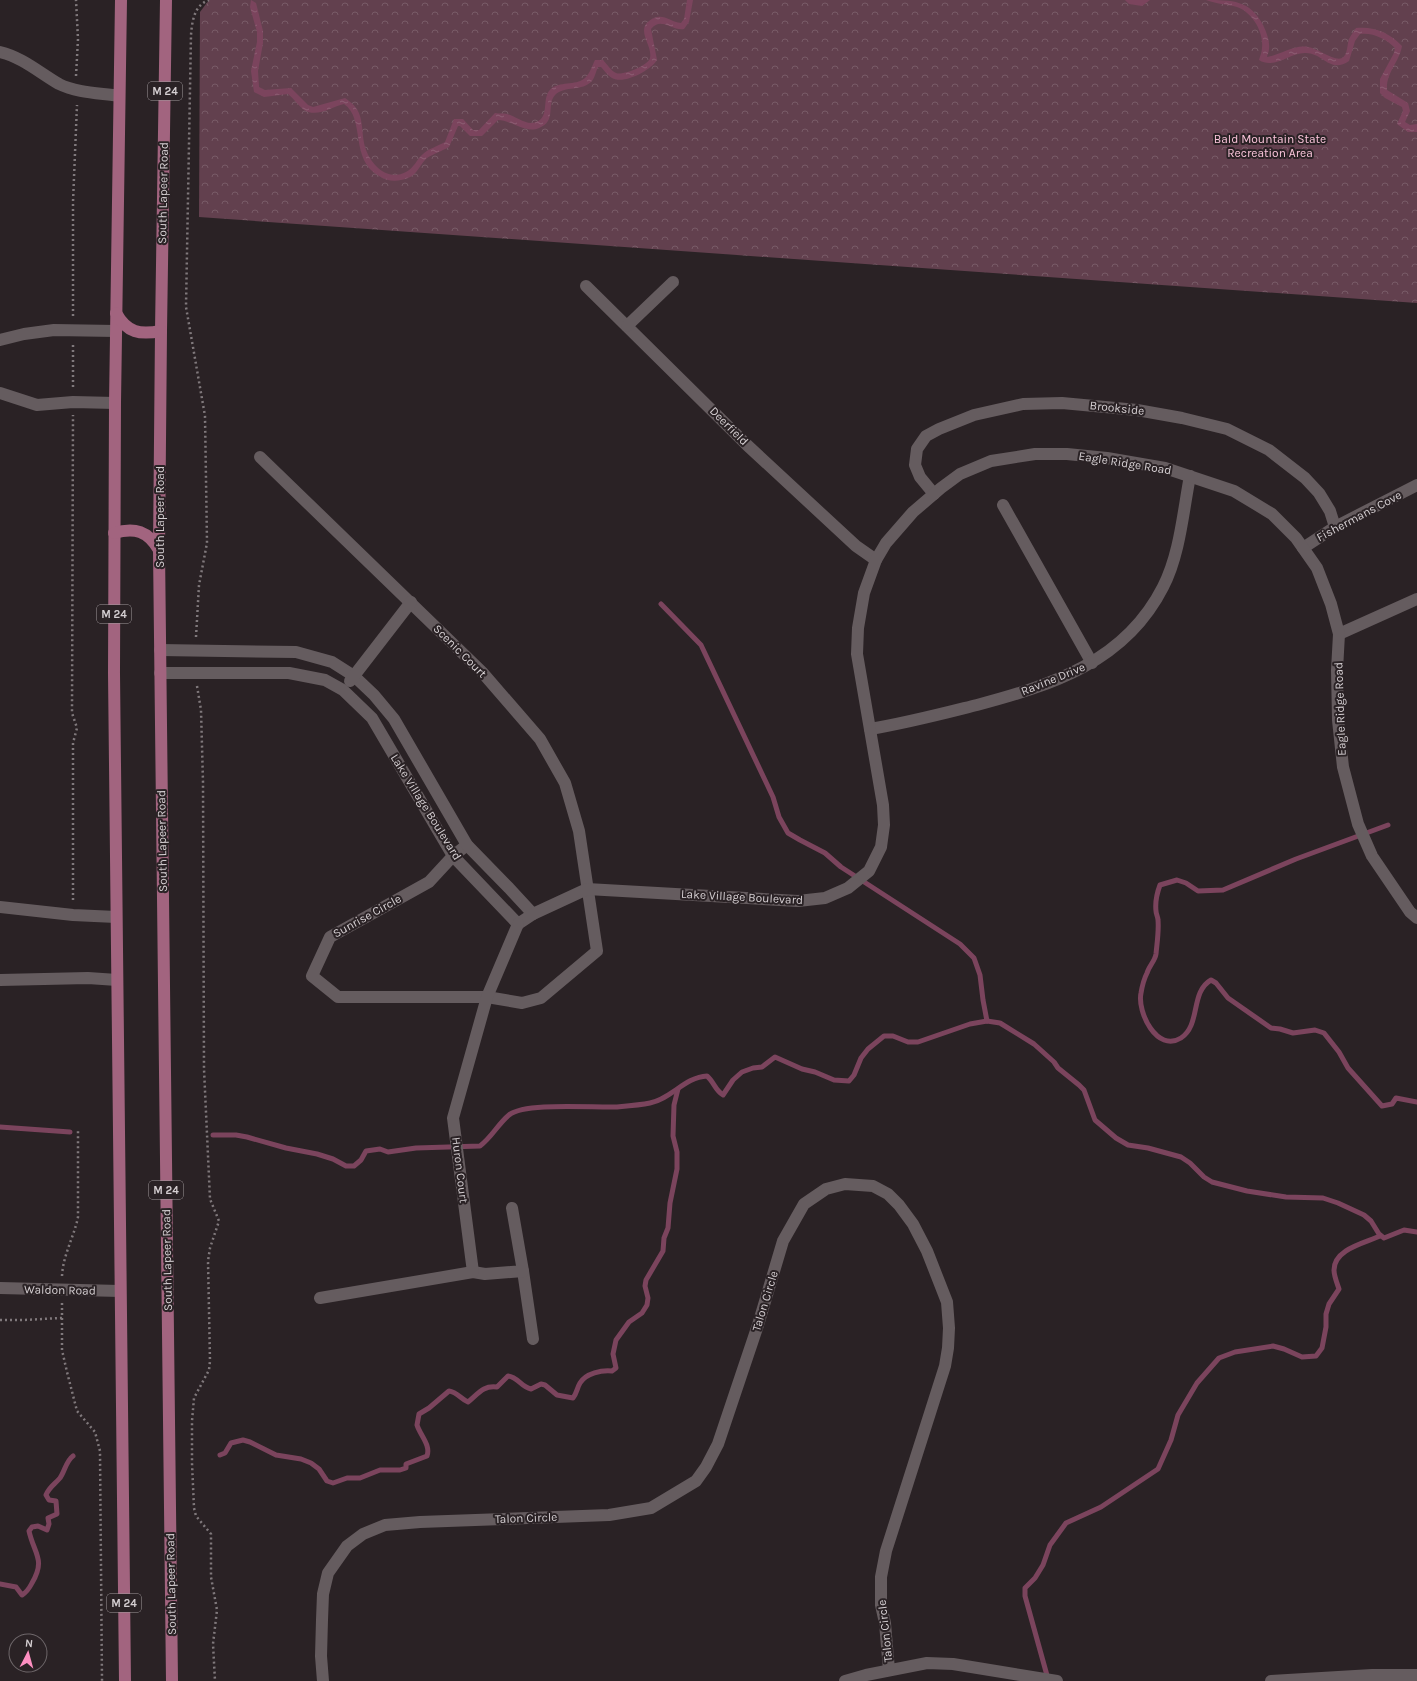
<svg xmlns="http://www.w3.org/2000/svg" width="1417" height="1681" font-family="Karla,sans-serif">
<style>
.park{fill:url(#park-crowns)}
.water{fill:url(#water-ripples)}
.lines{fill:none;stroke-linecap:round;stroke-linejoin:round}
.stream{stroke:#7b445d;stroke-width:5}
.path{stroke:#80797c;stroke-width:2.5;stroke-dasharray:2 3;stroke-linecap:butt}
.minor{stroke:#655c5f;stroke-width:12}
.major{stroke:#a2647f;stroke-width:12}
.labels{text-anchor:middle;stroke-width:4;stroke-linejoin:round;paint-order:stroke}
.shield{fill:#2a2225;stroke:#a29b9e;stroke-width:1}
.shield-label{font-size:11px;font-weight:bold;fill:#d5cfd2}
.park-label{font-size:12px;fill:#fac4da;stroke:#2a2225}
.street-label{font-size:12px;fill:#d5cfd2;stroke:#2a2225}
</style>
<defs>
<pattern id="park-crowns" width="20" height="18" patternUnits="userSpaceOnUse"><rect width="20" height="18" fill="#62404e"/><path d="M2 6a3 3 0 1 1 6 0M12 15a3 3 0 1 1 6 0" fill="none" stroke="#785b67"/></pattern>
<pattern id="water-ripples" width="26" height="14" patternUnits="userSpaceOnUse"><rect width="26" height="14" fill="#7b445d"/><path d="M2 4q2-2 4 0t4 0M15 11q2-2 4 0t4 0" fill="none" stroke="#8d5e73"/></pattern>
</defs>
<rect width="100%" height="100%" fill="#2a2225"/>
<!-- park -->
<path class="park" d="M 209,0 L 1417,0 L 1417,303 L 199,217 L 200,12 Z"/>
<!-- water -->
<g class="water">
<path d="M 251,0 L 256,3 L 263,31 L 263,43 L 258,71 L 259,87 L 265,90 L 291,88 L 308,105 L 313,107 L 345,98 C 352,103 357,107 360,116 C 363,126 362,137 365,147 C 370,164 387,182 406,172 C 414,168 417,159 423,154 C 428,149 438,146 445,142 L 454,119 L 463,119 L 473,130 L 479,130 L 495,113 C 499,114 504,113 507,114 C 516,116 526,126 536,122 C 551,117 540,97 552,88 C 562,81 578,86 586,77 C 590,73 592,66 595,60 L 603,60 C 607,64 611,71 616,73 C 623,76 649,65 650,58 C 653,46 636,31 649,21 C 662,11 669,22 681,23 L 684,19 L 687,0 L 693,0 L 689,22 L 684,29 C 672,31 661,16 651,29 L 657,60 C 651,70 624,85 612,78 C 608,76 604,70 601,67 L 598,67 C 596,71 595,77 592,81 C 582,92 565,85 555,95 C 546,105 557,121 539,128 C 525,134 511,120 498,120 L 482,136 L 470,136 L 460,126 L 458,126 L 449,147 C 442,151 433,154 427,158 C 420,164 417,175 408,178 C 397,182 389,182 379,176 C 349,159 366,119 344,104 C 331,107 317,118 304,110 C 299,106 294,99 288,94 L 264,97 L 254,92 L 251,71 L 257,42 L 257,32 L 250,7 Z"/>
<path d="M 1125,0 L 1150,0 L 1142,6 L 1129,4 Z"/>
<path d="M 1206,0 C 1232,0 1250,0 1263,25 C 1266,31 1270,41 1269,49 C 1269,52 1267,55 1267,57 C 1280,55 1295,44 1308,47 C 1317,48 1335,62 1342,58 C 1348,55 1347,44 1349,39 C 1351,35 1354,31 1356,28 C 1374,26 1390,33 1402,46 C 1399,63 1386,72 1387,90 L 1408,103 L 1410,111 L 1405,122 L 1410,125 L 1417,124 L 1417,132 L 1408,132 L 1397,124 L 1403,111 L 1402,107 L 1385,98 L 1380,93 L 1380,79 L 1394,53 L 1395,48 C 1387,39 1372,32 1360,34 L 1355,41 L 1349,61 C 1330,74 1323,53 1306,53 C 1290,52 1275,70 1259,60 C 1260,56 1262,52 1262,48 C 1264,32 1252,12 1237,7 C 1227,4 1216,4 1206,0 Z"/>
</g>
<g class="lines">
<!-- stream -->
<g class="stream">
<path d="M 661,604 L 701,645 L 773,797 L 779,817 L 788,833 L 800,840 L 825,853 L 841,867 L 960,944 L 974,958 L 980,975 L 983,1000 L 987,1021"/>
<path d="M 1388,825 L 1296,859 L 1223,890 L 1198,891 L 1186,883 L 1177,880 L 1160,885 C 1157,893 1155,902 1156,911 C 1156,914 1158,917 1158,920 C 1159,931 1157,943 1156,954 C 1155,961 1149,966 1147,973 C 1144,979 1142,987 1141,993 C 1137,1012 1157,1053 1181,1038 C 1201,1025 1190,992 1211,980 L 1216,983 L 1228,998 L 1271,1028 L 1280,1029 L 1293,1033 L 1315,1030 L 1324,1033 L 1339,1052 L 1348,1068 L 1382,1106 L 1392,1104 L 1396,1098 L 1417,1102"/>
<path d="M 0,1127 L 70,1132"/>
<path d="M 213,1135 L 236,1135 L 247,1137 L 286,1148 L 317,1154 L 333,1159 L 346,1166 L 354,1166 L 361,1160 L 366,1151 L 380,1149 L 388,1152 L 416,1148 L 480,1146 C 492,1137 498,1124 509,1115 C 525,1102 594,1108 617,1107 C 628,1106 640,1105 650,1103 C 671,1099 685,1077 707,1076 C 714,1082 715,1090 723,1095 L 733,1080 L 742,1072 L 753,1068 L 762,1067 L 775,1057 L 802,1069 L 815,1072 L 834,1080 L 849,1081 L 854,1075 L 861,1058 L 868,1049 L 884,1036 L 893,1036 L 908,1042 L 918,1042 L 970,1024 L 987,1021 L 1000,1023 L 1034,1044 L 1054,1062 L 1058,1068 L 1079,1085 L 1084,1090 L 1095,1120 L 1116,1138 L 1128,1145 L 1148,1148 L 1181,1157 L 1190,1163 L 1204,1177 L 1212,1182 L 1247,1191 L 1286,1197 L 1323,1198 L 1338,1203 L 1364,1215 L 1371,1221 L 1379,1234 L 1384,1238 L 1404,1230 L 1417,1232"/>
<path d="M 220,1455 L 225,1453 L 231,1443 L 243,1440 L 250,1442 L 276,1455 L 301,1459 L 311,1463 L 319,1469 L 327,1481 L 333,1483 L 347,1478 L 360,1478 L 380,1470 L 400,1470 L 406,1468 L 406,1464 L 427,1456 C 431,1445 420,1435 417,1425 L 419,1414 L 429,1408 L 449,1391 C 457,1392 461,1399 468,1402 C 478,1394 483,1385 497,1387 L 508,1376 C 518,1377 521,1387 531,1389 L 541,1384 L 545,1385 L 557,1395 L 573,1398 C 577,1393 577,1388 580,1383 C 586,1373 602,1370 612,1371 L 616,1368 L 613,1354 L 616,1340 L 629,1322 L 642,1313 L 647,1305 L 648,1298 L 645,1286 L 646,1280 L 663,1251 L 664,1238 L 668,1228 L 670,1203 L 677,1169 L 677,1152 L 673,1136 L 674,1105 L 678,1089"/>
<path d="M 0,1584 L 16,1587 L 22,1595 C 27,1592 29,1589 32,1583 C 46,1559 34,1554 29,1531 L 32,1527 L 38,1526 L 47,1530 L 49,1524 L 48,1518 L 57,1514 L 56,1501 L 49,1500 L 46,1495 C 49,1487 55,1484 60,1478 C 65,1471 66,1461 73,1456"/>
<path d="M 1048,1679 L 1025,1596 L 1025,1588 L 1035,1578 L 1043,1565 L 1050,1545 L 1066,1523 L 1101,1507 L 1158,1469 L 1171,1440 L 1178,1415 L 1197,1383 L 1219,1358 L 1235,1352 L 1273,1346 L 1284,1349 L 1302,1357 L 1316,1356 L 1322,1348 L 1326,1327 L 1326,1314 L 1329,1304 L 1339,1289 C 1337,1283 1334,1276 1334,1270 C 1334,1249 1365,1243 1380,1236"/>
</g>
<!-- path -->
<g class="path">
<path d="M 76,76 L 78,39 L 76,0"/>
<path d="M 73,316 L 73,202 L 77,105"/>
<path d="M 73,345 L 73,388"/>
<path d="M 196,637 L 199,585 L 207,543 L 205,416 L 186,307 L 191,35 C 192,22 194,5 209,0"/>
<path d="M 197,686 L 201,710 L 203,782 L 204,1069 L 210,1199 L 219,1221 L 210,1248 L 208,1261 L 210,1361 L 209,1370 L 194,1398 L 192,1421 L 192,1463 L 194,1508 L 196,1516 L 211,1534 L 211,1577 L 217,1610 L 213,1644 L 215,1681"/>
<path d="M 73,900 L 73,743 L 77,728 L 72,713 L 73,415"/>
<path d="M 62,1276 C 63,1255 74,1237 78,1217 L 78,1130"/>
<path d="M 62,1303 L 62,1350 L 67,1372 L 77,1411 L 95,1432 L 100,1451 L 102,1681"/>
<path d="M 0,1320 L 23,1320 L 62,1318"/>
</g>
<!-- minor -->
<g class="minor">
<path d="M 0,52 C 22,57 40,73 59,84 C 77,93 100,93 119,96"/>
<path d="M 586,286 L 747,445 L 856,546 L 876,560"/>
<path d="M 627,326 L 673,282"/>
<path d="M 0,340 L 24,334 L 54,330 L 116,331"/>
<path d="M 0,393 L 37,405 L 73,402 L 115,403"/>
<path d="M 260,457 L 482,672 L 540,739 L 565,783 L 579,831 L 597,951 L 541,998 L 522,1003 L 487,997 L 338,997 L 312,976 L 330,937 L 429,882 L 453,856 L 467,845"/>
<path d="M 934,494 L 920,477 L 915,465 L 917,449 L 926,436 L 939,429 L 974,415 L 1023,404 L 1062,403 L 1137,410 L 1182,418 L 1227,429 L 1269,450 L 1305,478 L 1319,493 L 1330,511 L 1335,527"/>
<path d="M 1003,505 L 1092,663"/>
<path d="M 1303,548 L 1335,527 L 1417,485"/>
<path d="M 1339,634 L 1417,599"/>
<path d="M 160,650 L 296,652 L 332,662 L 354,676 L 374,695 L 394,719 L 467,845 L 509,888 L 533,914"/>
<path d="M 160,673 L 289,673 L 325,680 L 343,690 L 372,718 L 453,856 L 518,924"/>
<path d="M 350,681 L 411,602"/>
<path d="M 870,729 C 907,723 941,714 977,705 C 1052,685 1125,662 1163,587 C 1180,554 1183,512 1190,476"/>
<path d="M 0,907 L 73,915 L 116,917"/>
<path d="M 518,924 L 533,914 L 587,889 L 798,901 L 825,898 L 848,888 L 869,871 L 881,847 L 884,825 L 883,805 L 857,654 L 858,628 L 864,593 L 876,560 L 886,543 L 913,512 L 941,488 L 960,474 L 991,461 L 1035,454 L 1067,454 L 1107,458 L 1165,468 L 1234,491 L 1272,514 L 1296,538 L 1317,568 L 1331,604 L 1339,634 L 1337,670 L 1338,720 L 1343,767 L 1358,824 L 1372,856 L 1410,912 L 1417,918"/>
<path d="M 0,980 L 88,978 L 117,980"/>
<path d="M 523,1271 L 533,1339"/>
<path d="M 473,1272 L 485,1274 L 523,1271 L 512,1208"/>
<path d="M 0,1288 L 120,1291"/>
<path d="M 320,1298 L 473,1272 L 453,1118 L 487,997 L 518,924"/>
<path d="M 323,1681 L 321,1656 L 322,1620 L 323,1594 L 328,1573 L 347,1546 L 363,1534 L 385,1525 L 420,1522 L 609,1515 L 651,1508 L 696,1481 L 706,1467 L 718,1444 L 758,1325 L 783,1241 L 804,1204 L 826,1189 L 845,1184 L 873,1186 L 888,1194 L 899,1205 L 913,1224 L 927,1251 L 947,1302 L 949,1328 L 948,1348 L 945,1366 L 886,1551 L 881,1577 L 881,1605 L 885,1623 L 889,1670"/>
<path d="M 845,1681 L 866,1675 L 927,1663 L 953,1664 L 1057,1681"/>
<path d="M 1271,1681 L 1372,1675 L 1417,1675"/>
</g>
<!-- major -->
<g class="major">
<path d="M 121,0 L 115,403 L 114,673 L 125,1681"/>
<path d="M 166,0 L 161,331 L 159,550 L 172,1681"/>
<path d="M 116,313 C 127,333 140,335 161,331"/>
<path d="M 114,533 C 135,527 148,531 159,550"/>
</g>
</g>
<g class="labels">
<!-- shield labels -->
<g class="shield">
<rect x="148" y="82" width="34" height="18" rx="3"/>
<rect x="97" y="605" width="34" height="18" rx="3"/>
<rect x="149" y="1181" width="34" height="18" rx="3"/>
<rect x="107" y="1594" width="34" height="18" rx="3"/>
</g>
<g class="shield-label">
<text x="165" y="95">M 24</text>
<text x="114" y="618">M 24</text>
<text x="166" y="1194">M 24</text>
<text x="124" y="1607">M 24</text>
</g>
<!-- park labels -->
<g class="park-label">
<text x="1270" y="143">Bald Mountain State<tspan x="1270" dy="14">Recreation Area</tspan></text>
</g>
<!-- street labels -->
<g class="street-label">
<text transform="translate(163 193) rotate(-89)" y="4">South Lapeer Road</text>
<text transform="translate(1117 408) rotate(6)" y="4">Brookside</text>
<text transform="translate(729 426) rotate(45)" y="4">Deerfield</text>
<text transform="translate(1125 463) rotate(9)" y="4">Eagle Ridge Road</text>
<text transform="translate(1359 516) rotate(-28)" y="4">Fishermans Cove</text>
<text transform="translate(160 517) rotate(-90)" y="4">South Lapeer Road</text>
<text transform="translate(460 651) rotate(45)" y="4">Scenic Court</text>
<text transform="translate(1053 679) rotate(-22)" y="4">Ravine Drive</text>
<text transform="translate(1340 709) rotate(-92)" y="4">Eagle Ridge Road</text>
<text transform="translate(426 807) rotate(58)" y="4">Lake Village Boulevard</text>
<text transform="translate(162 841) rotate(-91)" y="4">South Lapeer Road</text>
<text transform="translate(742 897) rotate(3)" y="4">Lake Village Boulevard</text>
<text transform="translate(367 916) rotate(-29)" y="4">Sunrise Circle</text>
<text transform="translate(460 1170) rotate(83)" y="4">Huron Court</text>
<text transform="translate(167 1260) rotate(-91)" y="4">South Lapeer Road</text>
<text transform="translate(60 1290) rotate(1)" y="4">Waldon Road</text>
<text transform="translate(765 1301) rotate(-73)" y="4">Talon Circle</text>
<text transform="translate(526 1518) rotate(-2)" y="4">Talon Circle</text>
<text transform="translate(171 1584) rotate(-91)" y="4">South Lapeer Road</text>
<text transform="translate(885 1631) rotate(-96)" y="4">Talon Circle</text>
</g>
</g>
<!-- north arrow -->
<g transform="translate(28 1653) rotate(6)"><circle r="19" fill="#2a2225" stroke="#6e676a"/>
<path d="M0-3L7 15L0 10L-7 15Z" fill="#fd8ec0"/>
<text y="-6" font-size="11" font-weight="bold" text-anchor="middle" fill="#d5cfd2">N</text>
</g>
</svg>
